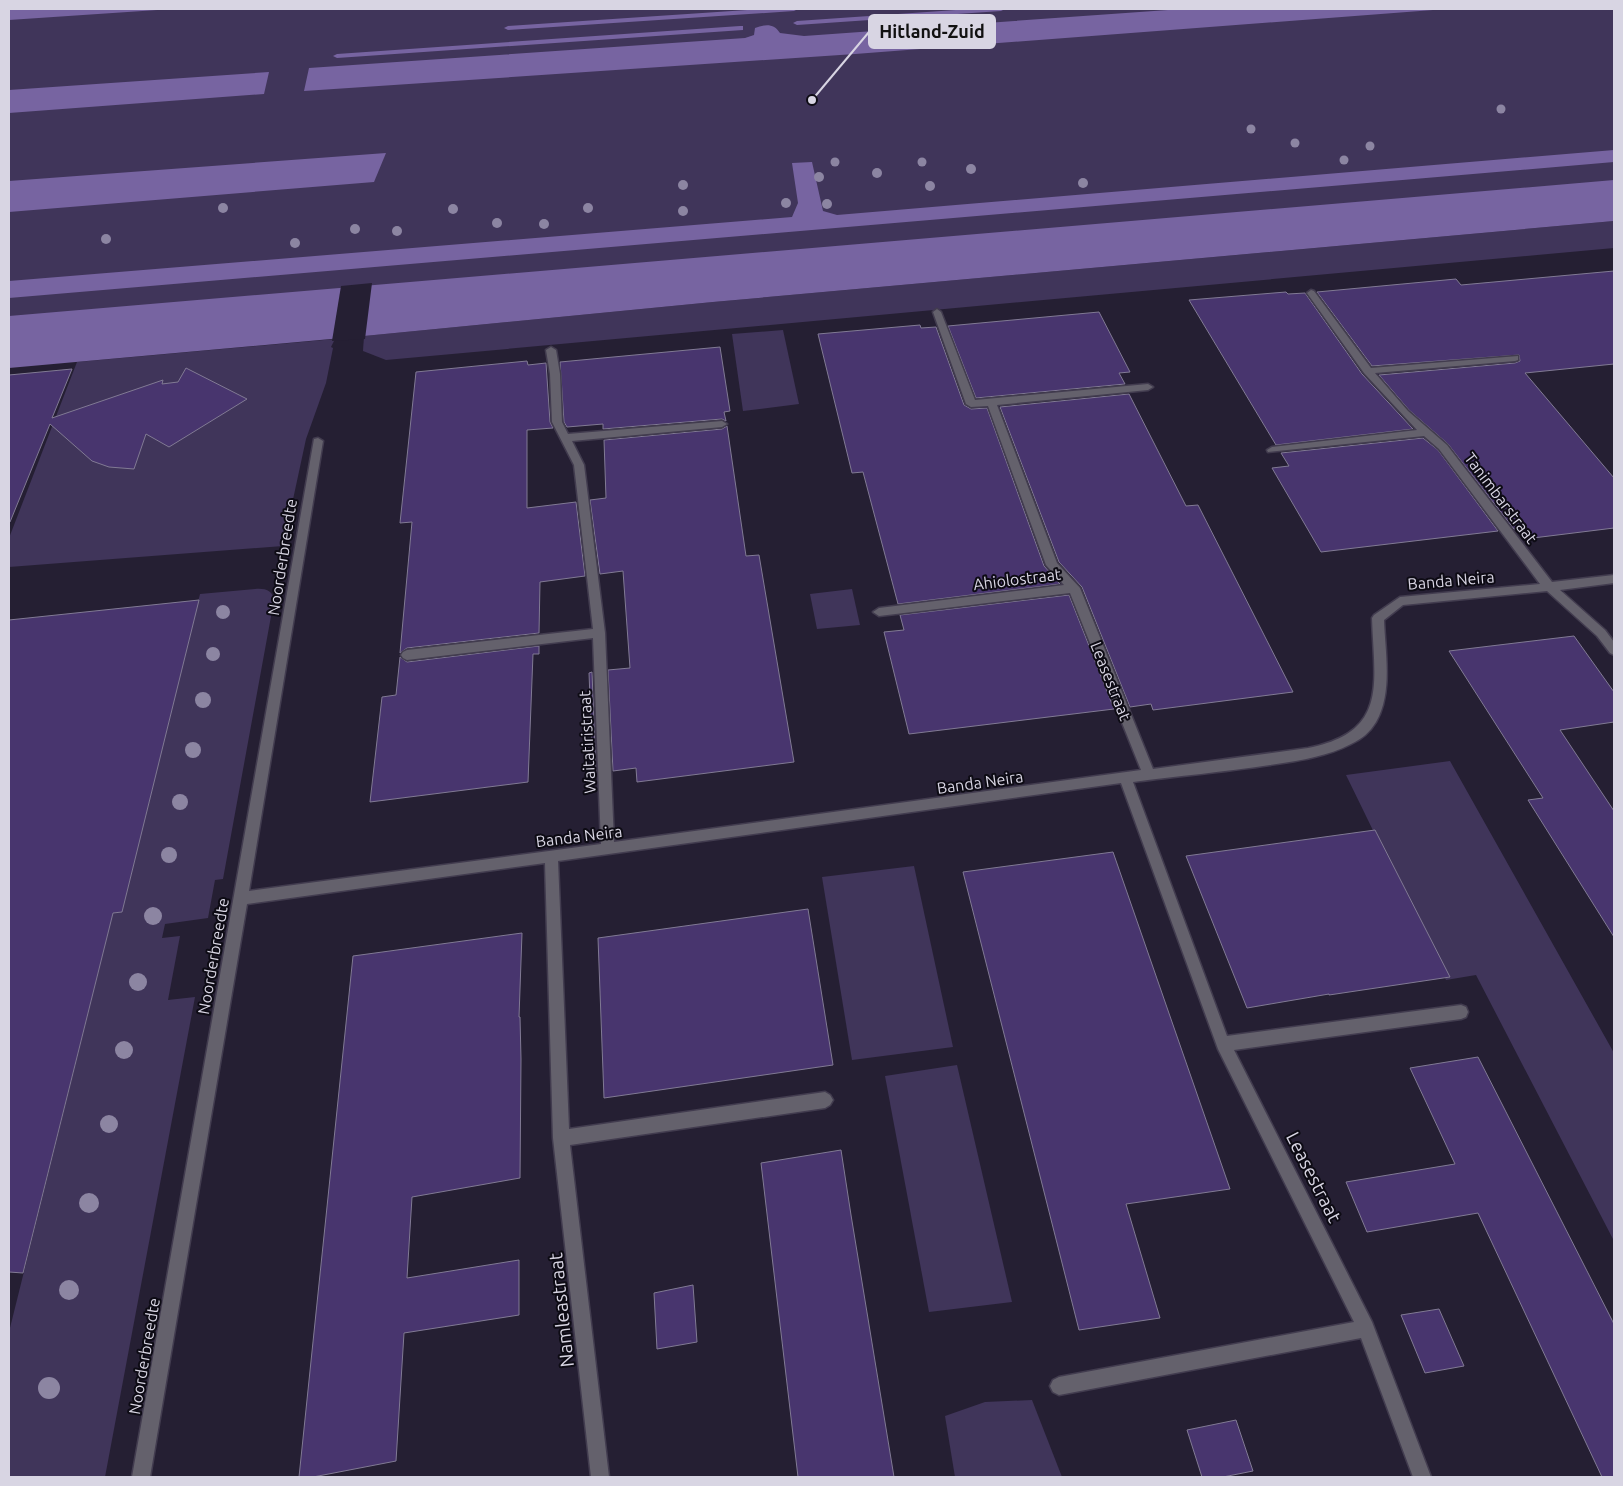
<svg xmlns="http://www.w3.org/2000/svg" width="1623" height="1486" font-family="Ubuntu,sans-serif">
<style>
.green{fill:#40355a}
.water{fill:#7764a1}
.pier{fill:#251f33}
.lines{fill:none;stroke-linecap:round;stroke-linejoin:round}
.stream{fill:#7764a1;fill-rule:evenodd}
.building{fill:#48356e;stroke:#817a94}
.minor-casing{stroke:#423c4f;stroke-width:3}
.minor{fill:#64616c;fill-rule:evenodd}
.tree{fill:#8c85a2}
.labels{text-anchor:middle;stroke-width:4;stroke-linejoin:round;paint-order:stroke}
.street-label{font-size:16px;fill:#d8d5e3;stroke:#0d0b14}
.near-street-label{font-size:19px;fill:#d8d5e3;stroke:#0d0b14}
.leader{fill:none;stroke:#d8d5e3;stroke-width:2}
.callout-dot{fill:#d8d5e3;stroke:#0d0b14;stroke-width:2}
.callout{fill:#d8d5e3;stroke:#d8d5e3;stroke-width:2}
.callout-label{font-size:18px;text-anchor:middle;font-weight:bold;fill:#111}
</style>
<rect width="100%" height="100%" fill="#251f33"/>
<!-- green -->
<g class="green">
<path d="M 9,9 L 1614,9 L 1614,190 L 9,323 Z"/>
<path d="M 1614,221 L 1614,248 L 386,360 L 363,351 L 364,336 L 713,302 Z"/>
<path d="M 783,330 L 799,404 L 743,411 L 732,334 Z"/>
<path d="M 335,339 L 331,347 L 333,348 L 326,383 L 306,439 L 283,546 L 9,567 L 9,538 L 77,362 Z"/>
<path d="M 255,589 C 264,588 273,590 274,600 L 223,879 L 215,880 L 208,918 L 165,924 L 162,938 L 180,936 L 168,1000 L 195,997 L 105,1477 L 9,1477 L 9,1332 L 113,913 L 122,912 L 200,594 Z"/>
<path d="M 852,589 L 860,625 L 817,629 L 810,594 Z"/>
<path d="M 1450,761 L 1614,1053 L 1614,1241 L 1476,975 L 1446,980 L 1346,775 Z"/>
<path d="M 914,866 L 953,1047 L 852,1060 L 822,877 Z"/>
<path d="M 957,1065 L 1012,1302 L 929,1312 L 885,1076 Z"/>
<path d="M 1032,1400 L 1062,1477 L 955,1477 L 945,1416 L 985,1402 Z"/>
</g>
<!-- water -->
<g class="water">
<path d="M 9,9 L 172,9 L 9,20 Z"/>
<path d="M 1182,9 L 1446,9 L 855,54 L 304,91 L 309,68 L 745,38 L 754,35 L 755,28 C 765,24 774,23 780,33 L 804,36 Z"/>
<path d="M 269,72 L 264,94 L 9,113 L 9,90 Z"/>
<path d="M 1614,150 L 1614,162 L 9,298 L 9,281 L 792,217 L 798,203 L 792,163 L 812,162 L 823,211 L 837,215 Z"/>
<path d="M 386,153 L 374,182 L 9,212 L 9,181 Z"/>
<path d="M 1614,180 L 1614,221 L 713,302 L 364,336 L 9,368 L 9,316 Z"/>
</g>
<!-- pier -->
<path class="pier" d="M 372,283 L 365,339 L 332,341 L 341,286 Z"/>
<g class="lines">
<!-- stream -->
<g class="stream">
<path d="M 762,9 L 798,9 L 794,11 L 508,30 L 504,28 L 508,26 Z"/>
<path d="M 970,9 L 1005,9 L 1001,11 L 797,25 L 793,23 L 797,21 Z"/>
<path d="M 740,26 L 743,26 L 743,30 L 337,58 L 333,56 L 337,54 Z"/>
</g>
</g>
<!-- building -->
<g class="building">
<path d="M 1614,271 L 1614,364 L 1525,373 L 1614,478 L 1614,528 L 1533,538 L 1526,528 L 1514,529 L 1448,444 L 1409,410 L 1379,375 L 1515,363 L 1520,361 L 1519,355 L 1372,366 L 1317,292 L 1456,279 L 1461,285 Z"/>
<path d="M 1286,292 L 1288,294 L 1305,293 L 1362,374 L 1413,429 L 1276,445 L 1189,300 Z"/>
<path d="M 1099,312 L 1130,372 L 1119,373 L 1125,384 L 976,398 L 948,326 Z"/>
<path d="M 920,325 L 921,328 L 936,327 L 964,405 L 971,409 L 987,408 L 1044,566 L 1060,584 L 898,604 L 863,472 L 852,473 L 818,334 Z"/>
<path d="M 720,347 L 730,411 L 724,412 L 726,421 L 722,419 L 603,429 L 603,424 L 567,427 L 564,422 L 560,362 Z"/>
<path d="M 527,361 L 528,365 L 546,363 L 550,422 L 553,428 L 527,430 L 527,508 L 576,502 L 585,576 L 540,582 L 539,633 L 407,648 L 400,653 L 412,522 L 400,523 L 416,372 Z"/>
<path d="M 186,368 L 247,399 L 169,447 L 146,434 L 134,469 L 109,467 L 92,461 L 50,424 L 10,522 L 9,521 L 9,375 L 72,369 L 52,418 L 163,380 L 162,384 L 178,382 Z"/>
<path d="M 1129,394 L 1186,506 L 1198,505 L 1293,692 L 1153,710 L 1151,704 L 1130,707 L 1082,587 L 1059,562 L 1000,407 Z"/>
<path d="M 727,426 L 746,556 L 759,555 L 794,762 L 637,782 L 636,768 L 613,771 L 608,670 L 630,668 L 623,571 L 600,574 L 590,500 L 606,498 L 604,440 L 722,429 Z"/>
<path d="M 1423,438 L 1438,450 L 1498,531 L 1321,552 L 1272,468 L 1289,466 L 1281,453 Z"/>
<path d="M 1069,595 L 1114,709 L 909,734 L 884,632 L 904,630 L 900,615 Z"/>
<path d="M 199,600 L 122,912 L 113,913 L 23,1273 L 9,1272 L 9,620 Z"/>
<path d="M 1574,636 L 1614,692 L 1614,722 L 1560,730 L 1614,811 L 1614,937 L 1528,800 L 1543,798 L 1449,651 Z"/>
<path d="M 539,646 L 539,654 L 533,654 L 528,782 L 370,802 L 382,697 L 396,695 L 400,657 L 407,662 Z"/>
<path d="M 592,672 L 596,773 L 593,774 L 589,673 Z"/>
<path d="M 1375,830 L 1450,977 L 1329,995 L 1329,994 L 1247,1008 L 1186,856 Z"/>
<path d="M 1113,852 L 1230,1189 L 1126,1204 L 1160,1318 L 1079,1330 L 963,872 Z"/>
<path d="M 808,909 L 833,1065 L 604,1098 L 598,938 Z"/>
<path d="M 522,933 L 519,1017 L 520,1017 L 521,1059 L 520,1178 L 412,1197 L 407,1278 L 519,1260 L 519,1315 L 404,1333 L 396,1461 L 313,1477 L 299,1477 L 353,956 Z"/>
<path d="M 1478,1057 L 1614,1324 L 1614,1477 L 1602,1477 L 1478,1213 L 1367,1232 L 1346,1182 L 1455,1164 L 1410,1068 Z"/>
<path d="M 841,1150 L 851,1215 L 894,1477 L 798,1477 L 761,1163 Z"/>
<path d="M 693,1285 L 697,1342 L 657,1349 L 654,1293 Z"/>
<path d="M 1439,1309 L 1464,1366 L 1425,1373 L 1401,1315 Z"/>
<path d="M 1236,1420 L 1253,1471 L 1223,1477 L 1202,1477 L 1187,1430 Z"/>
</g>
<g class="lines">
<defs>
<path id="minor" d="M 1311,290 L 1314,291 L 1371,368 L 1518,356 L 1518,360 L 1515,361 L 1375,373 L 1408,411 L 1447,445 L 1552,582 L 1614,575 L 1614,583 L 1560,590 L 1605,630 L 1614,642 L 1614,655 L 1610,653 L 1597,636 L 1547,591 L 1403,605 L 1384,620 C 1385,651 1393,693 1376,722 C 1370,732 1362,739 1351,744 C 1326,757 1297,761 1270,765 C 1224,772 1178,776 1133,782 L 1227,1036 L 1461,1005 L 1466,1007 L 1468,1012 L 1466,1017 L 1461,1019 L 1234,1050 L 1372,1322 L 1431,1477 L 1413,1477 L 1361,1338 L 1059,1395 L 1053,1392 L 1050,1386 L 1053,1380 L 1059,1377 L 1354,1322 L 1218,1049 L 1121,783 L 558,861 L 569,1129 L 825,1092 L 830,1095 L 833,1100 L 830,1105 L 825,1108 L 570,1145 L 609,1477 L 591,1477 L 553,1138 L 545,863 L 247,904 L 150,1477 L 132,1477 L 314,439 L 318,438 L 323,441 L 249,891 L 601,844 L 593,638 L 407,660 L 403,658 L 401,655 L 403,652 L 407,650 L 593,629 L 574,465 L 552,422 L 550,374 L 546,350 L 551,347 L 556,350 L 560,374 L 562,422 L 568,434 L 722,421 L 727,424 L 722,427 L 572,441 L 584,465 L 605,633 L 614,842 L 1141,770 L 1070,593 L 879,616 L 873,612 L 879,608 L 1064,585 L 1046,565 L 988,406 L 971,407 L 966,404 L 933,312 L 937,309 L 941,312 L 975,400 L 1148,384 L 1153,387 L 1148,390 L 997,405 L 1057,563 L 1080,588 L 1153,769 L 1308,748 C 1389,732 1374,683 1372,618 L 1374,615 L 1400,597 L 1540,584 L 1439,449 L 1424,436 L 1268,452 L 1267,450 L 1272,447 L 1417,430 L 1364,373 L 1307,293 Z"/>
</defs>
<!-- minor casing -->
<use href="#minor" class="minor-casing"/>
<!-- minor -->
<use href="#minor" class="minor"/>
</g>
<!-- trees -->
<g class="tree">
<circle cx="1501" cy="109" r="4.5"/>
<circle cx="1251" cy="129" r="4.5"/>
<circle cx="1295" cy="143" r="4.5"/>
<circle cx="1370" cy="146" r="4.5"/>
<circle cx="1344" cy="160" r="4.5"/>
<circle cx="835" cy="162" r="4.5"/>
<circle cx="922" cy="162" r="4.5"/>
<circle cx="971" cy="169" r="5"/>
<circle cx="877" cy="173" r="5"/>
<circle cx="819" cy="177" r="5"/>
<circle cx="1083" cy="183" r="5"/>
<circle cx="683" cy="185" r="5"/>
<circle cx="930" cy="186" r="5"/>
<circle cx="786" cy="203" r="5"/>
<circle cx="827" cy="204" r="5"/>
<circle cx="223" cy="208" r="5"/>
<circle cx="588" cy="208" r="5"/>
<circle cx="453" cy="209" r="5"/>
<circle cx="683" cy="211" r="5"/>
<circle cx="497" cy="223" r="5"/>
<circle cx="544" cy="224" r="5"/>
<circle cx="355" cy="229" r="5"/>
<circle cx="397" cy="231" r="5"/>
<circle cx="106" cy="239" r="5"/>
<circle cx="295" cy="243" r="5"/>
<circle cx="223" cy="612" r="7"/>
<circle cx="213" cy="654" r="7"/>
<circle cx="203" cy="700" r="8"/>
<circle cx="193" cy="750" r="8"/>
<circle cx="180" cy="802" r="8"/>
<circle cx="169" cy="855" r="8"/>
<circle cx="153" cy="916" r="9"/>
<circle cx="138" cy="982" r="9"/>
<circle cx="124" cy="1050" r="9"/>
<circle cx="109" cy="1124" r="9"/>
<circle cx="89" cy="1203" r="10"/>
<circle cx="69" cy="1290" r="10"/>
<circle cx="49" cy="1388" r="11"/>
</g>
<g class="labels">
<!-- street labels -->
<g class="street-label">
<text transform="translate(1501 498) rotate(53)" y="6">Tanimbarstraat</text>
<text transform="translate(282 557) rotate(-81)" y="6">Noorderbreedte</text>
<text transform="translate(1017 579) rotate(-7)" y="6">Ahiolostraat</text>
<text transform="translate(1451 580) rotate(-5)" y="6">Banda Neira</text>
<text transform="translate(1111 681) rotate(68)" y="6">Leasestraat</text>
<text transform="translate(587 742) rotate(-93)" y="6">Waitatiristraat</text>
<text transform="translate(980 782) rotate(-8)" y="6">Banda Neira</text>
<text transform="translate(579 836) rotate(-7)" y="6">Banda Neira</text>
<text transform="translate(213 956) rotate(-80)" y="6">Noorderbreedte</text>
<text transform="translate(144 1356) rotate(-80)" y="6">Noorderbreedte</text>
</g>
<!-- near-street labels -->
<g class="near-street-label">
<text transform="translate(1314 1177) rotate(63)" y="7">Leasestraat</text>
<text transform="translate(561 1310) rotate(-96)" y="7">Namleastraat</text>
</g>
</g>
<!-- callouts -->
<path class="leader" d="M812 100L869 32"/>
<circle class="callout-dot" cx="812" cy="100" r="5"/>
<rect class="callout" x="869" y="15" width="126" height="33" rx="5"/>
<g class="callout-label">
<text x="932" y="38">Hitland-Zuid</text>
</g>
<!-- border -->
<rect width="1623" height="1486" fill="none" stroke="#d8d5e3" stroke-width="20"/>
</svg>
